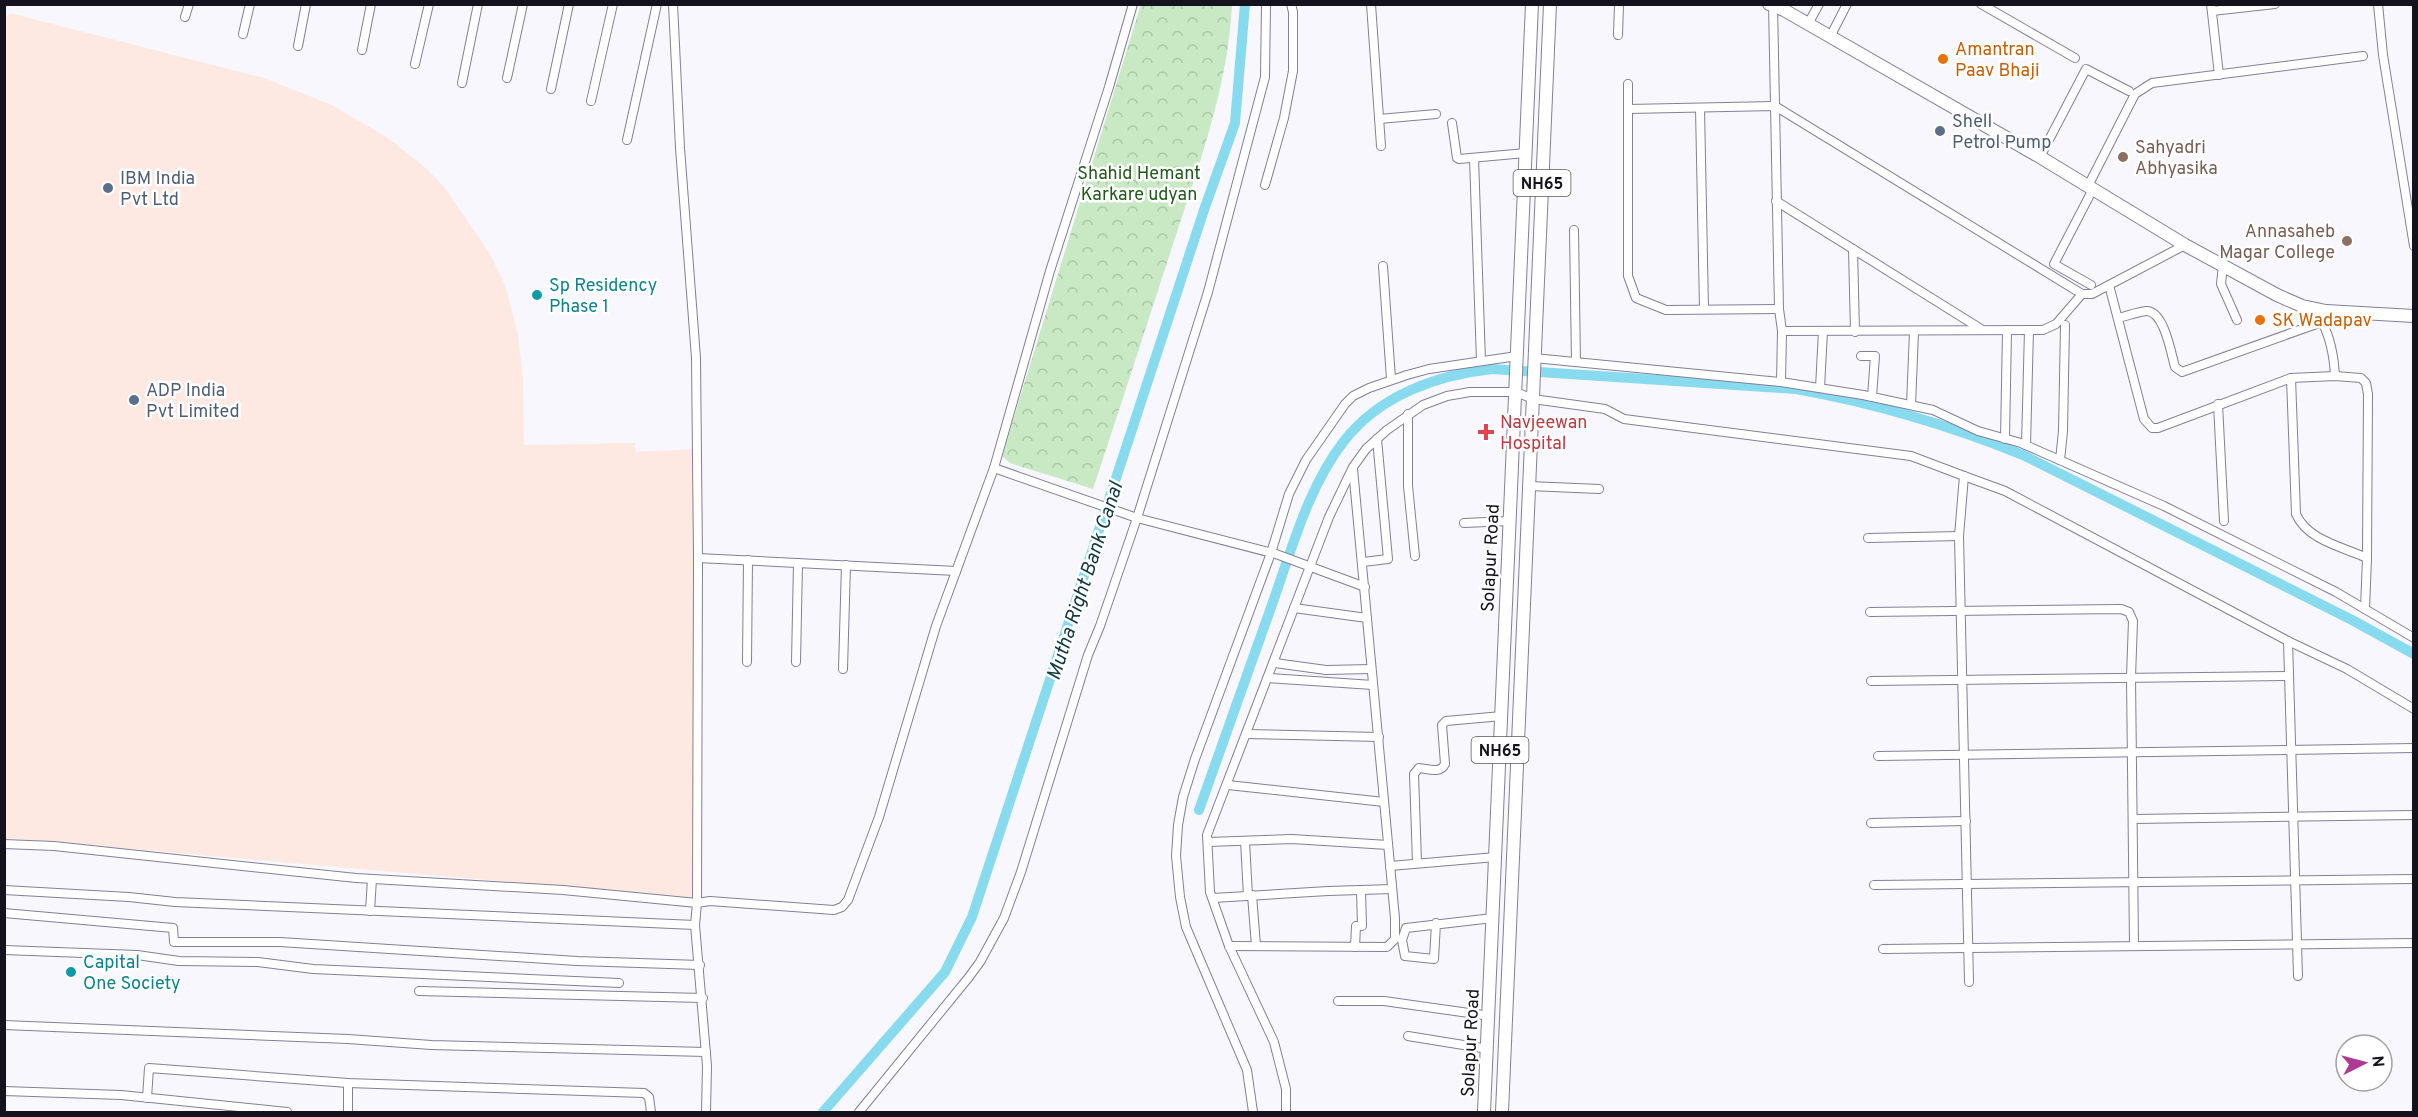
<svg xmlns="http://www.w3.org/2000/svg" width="2418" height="1117" font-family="Overpass,sans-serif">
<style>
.commercial{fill:#fde9e2}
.forest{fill:url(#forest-crowns)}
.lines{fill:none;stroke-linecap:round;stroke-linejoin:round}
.canal{stroke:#88dbef;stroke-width:10}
.minor-casing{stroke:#827f9a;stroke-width:10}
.primary-casing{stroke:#827f9a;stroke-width:14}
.trunk-casing{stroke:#827f9a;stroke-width:14}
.minor{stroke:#fff;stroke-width:8}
.primary{stroke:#fff;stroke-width:12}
.trunk{stroke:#fff;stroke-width:12}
.food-dot{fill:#e8710a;stroke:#fff;stroke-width:2}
.service-dot{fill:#5c6f8a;stroke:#fff;stroke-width:2}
.education-dot{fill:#8d6e63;stroke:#fff;stroke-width:2}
.culture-dot{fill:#0f9aa8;stroke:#fff;stroke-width:2}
.health-dot{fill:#e0444e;stroke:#fff;stroke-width:2}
.labels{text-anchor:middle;stroke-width:5;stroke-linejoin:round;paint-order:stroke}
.shield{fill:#fff;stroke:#5a5960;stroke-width:1.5}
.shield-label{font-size:16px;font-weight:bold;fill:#14121c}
.food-label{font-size:18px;fill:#c56008;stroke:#fff;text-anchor:start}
.service-label{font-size:18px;fill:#4e5e75;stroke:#fff;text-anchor:start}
.education-label{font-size:18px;fill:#785e54;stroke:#fff;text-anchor:start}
.park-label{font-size:18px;fill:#205b19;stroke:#fff}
.culture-label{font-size:18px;fill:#0d838f;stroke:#fff;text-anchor:start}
.health-label{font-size:18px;fill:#be3a42;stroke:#fff;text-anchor:start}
.street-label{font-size:18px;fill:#14121c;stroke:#fff}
.water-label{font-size:20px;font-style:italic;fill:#113941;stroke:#fff}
</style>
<defs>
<pattern id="forest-crowns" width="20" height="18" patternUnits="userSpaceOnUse" patternTransform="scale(1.5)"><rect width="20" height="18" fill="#c8e9c3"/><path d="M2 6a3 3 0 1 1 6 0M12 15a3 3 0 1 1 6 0" fill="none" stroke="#abc7a7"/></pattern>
</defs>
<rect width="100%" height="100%" fill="#f8f7fd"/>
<!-- commercial -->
<path class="commercial" d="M 10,13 L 264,78 L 332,105 L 388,138 L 427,169 L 444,187 L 489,252 L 505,285 L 518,334 L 523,380 L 524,445 L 635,443 L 636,452 L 695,449 L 693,898 L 5,838 L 4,18 Z"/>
<!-- forest -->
<path class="forest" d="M 1141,4 L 1232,5 C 1228,85 1200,162 1175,238 C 1148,321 1121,405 1093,489 L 1010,463 L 1002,456 Z"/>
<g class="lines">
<!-- canal -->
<g class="canal">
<path d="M 1199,810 C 1224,739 1249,669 1274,599 C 1293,545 1309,486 1344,441 C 1380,395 1437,375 1492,369 L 1796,389 C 1875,403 1949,425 2023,455 L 2352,620 L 2414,654"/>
<path d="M 823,1112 L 945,972 L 972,917 L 1204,210 L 1235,123 L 1245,4"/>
</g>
<defs>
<g id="minor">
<path d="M 1371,4 L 1381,146"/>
<path d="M 1773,4 L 1779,309 L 1782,331 L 1781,382"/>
<path d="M 1981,4 L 2075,58"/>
<path d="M 2211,4 L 2219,75"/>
<path d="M 2378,4 L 2383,55 L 2414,246"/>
<path d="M 2212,11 L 2275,4"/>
<path d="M 185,17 L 189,4"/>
<path d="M 1808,24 L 1819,4"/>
<path d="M 243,34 L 250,4"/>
<path d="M 1618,35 L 1619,4"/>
<path d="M 1830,37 L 1847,4"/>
<path d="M 298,46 L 306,4"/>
<path d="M 362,50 L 371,4"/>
<path d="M 415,64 L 429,4"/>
<path d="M 507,78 L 523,4"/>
<path d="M 462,83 L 478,4"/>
<path d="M 1628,84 L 1628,276 L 1636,298 L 1666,310 L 1779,309"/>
<path d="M 551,89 L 569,4"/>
<path d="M 591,101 L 613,4"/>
<path d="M 1700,108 L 1704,309"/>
<path d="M 1628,109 L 1775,106 L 2082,294 L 2092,294 L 2185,245"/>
<path d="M 1379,119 L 1436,114"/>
<path d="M 1452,123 L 1457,158 L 1459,159 L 1526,153"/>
<path d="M 627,140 L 657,4"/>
<path d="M 2040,157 L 2086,69 L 2129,91"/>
<path d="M 1474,158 L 1481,361"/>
<path d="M 1265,185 L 1284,118 L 1293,71 L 1293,12 L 1291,4"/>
<path d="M 2088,186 L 2135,94 L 2152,83 L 2363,56"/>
<path d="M 1776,201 L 1981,329"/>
<path d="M 1574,230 L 1576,362"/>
<path d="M 1853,249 L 1855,332"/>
<path d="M 2223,265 L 2221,284 L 2237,320"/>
<path d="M 1383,266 L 1391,379"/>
<path d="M 2091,285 L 2054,264 L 2093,189"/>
<path d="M 2109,285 L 2144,419 L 2152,428 L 2158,428 L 2291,378 L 2335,376 L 2361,378 L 2366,383 L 2368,394 L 2367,558 L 2365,609"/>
<path d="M 2118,318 C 2127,316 2137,312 2146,311 C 2164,310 2171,353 2175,367 L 2182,372 L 2322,322 L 2326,311"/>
<path d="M 2322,322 C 2331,339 2334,357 2335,376"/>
<path d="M 1782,331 L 2043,330 L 2056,324 L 2082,294"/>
<path d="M 1861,356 L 1875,356 L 1872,397"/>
<path d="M 1534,358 L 1781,382 L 1863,395 L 1933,410 L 1978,431 L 2021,443 L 2164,506 L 2336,592 L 2414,638"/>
<path d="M 2291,378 L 2296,514 C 2307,540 2343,547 2367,558"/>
<path d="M 1820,388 L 1823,331"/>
<path d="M 2218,404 L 2224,521"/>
<path d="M 1911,405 L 1914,332"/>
<path d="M 1408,414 L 1408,486 L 1415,556"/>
<path d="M 2005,439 L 2007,330"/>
<path d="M 2026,445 L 2029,330"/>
<path d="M 2060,460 L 2063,431 L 2065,325"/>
<path d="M 994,468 L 1137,518 L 1276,554 L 1365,587"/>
<path d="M 1964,476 L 1959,536 L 1969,982"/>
<path d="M 1529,486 L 1599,489"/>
<path d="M 1464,523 L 1510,521"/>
<path d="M 1868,538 L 1959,536"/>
<path d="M 698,558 L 956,571"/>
<path d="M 1363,562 L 1388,559 L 1377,439"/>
<path d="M 1294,608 L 1367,618"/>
<path d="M 1870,612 L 2121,609 L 2129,612 L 2133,621 L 2131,677 L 2134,946"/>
<path d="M 2288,641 L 2298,976"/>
<path d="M 747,662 L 748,560"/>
<path d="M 796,662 L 798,563"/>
<path d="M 1275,663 L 1326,670 L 1371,669"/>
<path d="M 843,669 L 846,565"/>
<path d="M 1268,678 L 1373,685"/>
<path d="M 1871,681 L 2289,676"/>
<path d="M 1246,734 L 1379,737"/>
<path d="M 1878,756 L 2414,748"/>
<path d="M 1228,785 L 1384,802"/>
<path d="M 2133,819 L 2414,815"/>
<path d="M 1871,823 L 1966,821"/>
<path d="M 1245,841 L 1248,896"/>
<path d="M 1208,842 L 1292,839 L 1388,845"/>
<path d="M 4,844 L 54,846 L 356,878 L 563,890 L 697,903 L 698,558 L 696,358 L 680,148 L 673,4"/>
<path d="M 1417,863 L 1414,774 L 1419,768 C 1429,769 1440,774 1445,764 L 1442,725 L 1446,721 L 1502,716"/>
<path d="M 1390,866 L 1496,857"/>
<path d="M 1874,885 L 2414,879"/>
<path d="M 4,890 L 129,897 L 175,902 L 695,925"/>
<path d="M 1252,895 L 1256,946"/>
<path d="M 1213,898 L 1328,891 L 1392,889"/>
<path d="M 370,911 L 372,879"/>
<path d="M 4,913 L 173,928 L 174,942 L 280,942 L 577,961 L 700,965"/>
<path d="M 1436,923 L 1434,959 L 1405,956 L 1402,940 L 1406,928 L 1493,918"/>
<path d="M 1229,946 L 1387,947 L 1395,939 L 1395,918 L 1353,469"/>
<path d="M 1355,947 L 1356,926 L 1362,926 L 1361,890"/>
<path d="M 1883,949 L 2414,943"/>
<path d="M 4,950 L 137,955 L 179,961 L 258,962 L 313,969 L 619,983"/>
<path d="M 419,991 L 703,998"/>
<path d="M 1338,1001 L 1384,1001 L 1490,1016"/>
<path d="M 4,1025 L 348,1039 L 431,1045 L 706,1052"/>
<path d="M 1408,1036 L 1488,1049"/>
<path d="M 4,1091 L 121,1095 L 287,1112"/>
<path d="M 147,1098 L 149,1068 L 348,1083 L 644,1093 L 649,1097 L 651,1112"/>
<path d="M 348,1112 L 348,1083"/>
<path d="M 706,1112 L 707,1066 L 695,925 L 697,903 L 710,901 L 834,910 L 842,907 L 848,900 L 879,817 L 936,626 L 994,468 L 1050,271 L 1109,87 L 1133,4"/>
<path d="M 859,1112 L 969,977 L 980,962 L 1004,918 L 1021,872 L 1088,655 L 1100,626 L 1137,518 L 1208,292 L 1265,77 L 1266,4"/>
<path d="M 1253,1112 L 1247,1070 L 1186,927 L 1180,897 L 1176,856 L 1178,825 L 1183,797 L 1195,759 L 1271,553 L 1289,494 L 1306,460 L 1345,404 L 1353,396 L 1369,388 L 1407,375 L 1429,369 L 1517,356"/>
<path d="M 1286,1112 L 1286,1089 L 1274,1042 L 1229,946 L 1210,892 L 1207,835 L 1329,517 L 1353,467 L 1366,449 L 1387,430 L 1423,405 L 1447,396 L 1470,392 L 1516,392 L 1533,399 L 1605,409 L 1624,419 L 1911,456 L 1964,476 L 2005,491 L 2288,641 L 2347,669 L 2414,709"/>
</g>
<path id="primary" d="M 1769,4 L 1784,10 L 2040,157 L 2185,245 L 2277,295 L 2302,306 L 2326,311 L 2414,316"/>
<g id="trunk">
<path d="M 1484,1112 L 1532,4"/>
<path d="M 1502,1112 L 1550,4"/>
</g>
</defs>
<!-- minor casing -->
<use href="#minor" class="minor-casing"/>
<!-- primary casing -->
<use href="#primary" class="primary-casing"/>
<!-- trunk casing -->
<use href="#trunk" class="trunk-casing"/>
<!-- minor -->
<use href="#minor" class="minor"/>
<!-- primary -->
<use href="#primary" class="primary"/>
<!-- trunk -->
<use href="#trunk" class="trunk"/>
</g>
<!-- markers -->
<g class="food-dot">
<circle cx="1943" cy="59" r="6"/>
<circle cx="2260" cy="320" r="6"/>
</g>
<g class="service-dot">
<circle cx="1940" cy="131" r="6"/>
<circle cx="108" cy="188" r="6"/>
<circle cx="134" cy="400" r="6"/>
</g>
<g class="education-dot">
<circle cx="2123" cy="157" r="6"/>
<circle cx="2347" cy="241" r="6"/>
</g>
<g class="culture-dot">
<circle cx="537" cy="295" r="6"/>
<circle cx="71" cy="972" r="6"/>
</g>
<path class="health-dot" d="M1483 423h6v6h6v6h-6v6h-6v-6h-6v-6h6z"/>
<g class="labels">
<!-- shield labels -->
<g class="shield">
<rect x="1513.5" y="170" width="57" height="26" rx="4.5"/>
<rect x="1471.5" y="737" width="57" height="26" rx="4.5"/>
</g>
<g class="shield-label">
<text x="1542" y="189">NH65</text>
<text x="1500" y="756">NH65</text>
</g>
<!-- food labels -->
<g class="food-label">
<text x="1955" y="55">Amantran<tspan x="1955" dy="21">Paav Bhaji</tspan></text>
<text x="2272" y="326">SK Wadapav</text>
</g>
<!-- service labels -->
<g class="service-label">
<text x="1952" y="127">Shell<tspan x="1952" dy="21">Petrol Pump</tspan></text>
<text x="120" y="184">IBM India<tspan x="120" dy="21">Pvt Ltd</tspan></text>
<text x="146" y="396">ADP India<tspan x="146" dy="21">Pvt Limited</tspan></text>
</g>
<!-- education labels -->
<g class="education-label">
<text x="2135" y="153">Sahyadri<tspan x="2135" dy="21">Abhyasika</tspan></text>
<text x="2335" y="237" text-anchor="end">Annasaheb<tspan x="2335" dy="21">Magar College</tspan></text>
</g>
<!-- park labels -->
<g class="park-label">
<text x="1139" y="179">Shahid Hemant<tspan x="1139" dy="21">Karkare udyan</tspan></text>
</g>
<!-- culture labels -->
<g class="culture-label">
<text x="549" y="291">Sp Residency<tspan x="549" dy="21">Phase 1</tspan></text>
<text x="83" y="968">Capital<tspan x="83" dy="21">One Society</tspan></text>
</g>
<!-- health labels -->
<g class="health-label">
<text x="1500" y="428">Navjeewan<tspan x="1500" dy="21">Hospital</tspan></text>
</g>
<!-- street labels -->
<g class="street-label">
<text transform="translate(1490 558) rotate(-87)" y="6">Solapur Road</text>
<text transform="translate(1470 1043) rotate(-87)" y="6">Solapur Road</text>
</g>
<!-- water labels -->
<g class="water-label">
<text transform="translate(1084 581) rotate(-72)" y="7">Mutha Right Bank Canal</text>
</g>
</g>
<!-- border -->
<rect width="2418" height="1117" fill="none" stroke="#14121c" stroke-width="12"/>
<!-- north arrow -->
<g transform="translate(2364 1063) rotate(84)"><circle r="28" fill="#ffffff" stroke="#a1a0a4" stroke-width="1.5"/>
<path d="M0-4.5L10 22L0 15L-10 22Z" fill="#ae3a93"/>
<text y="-9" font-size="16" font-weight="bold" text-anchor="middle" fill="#14121c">N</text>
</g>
</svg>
